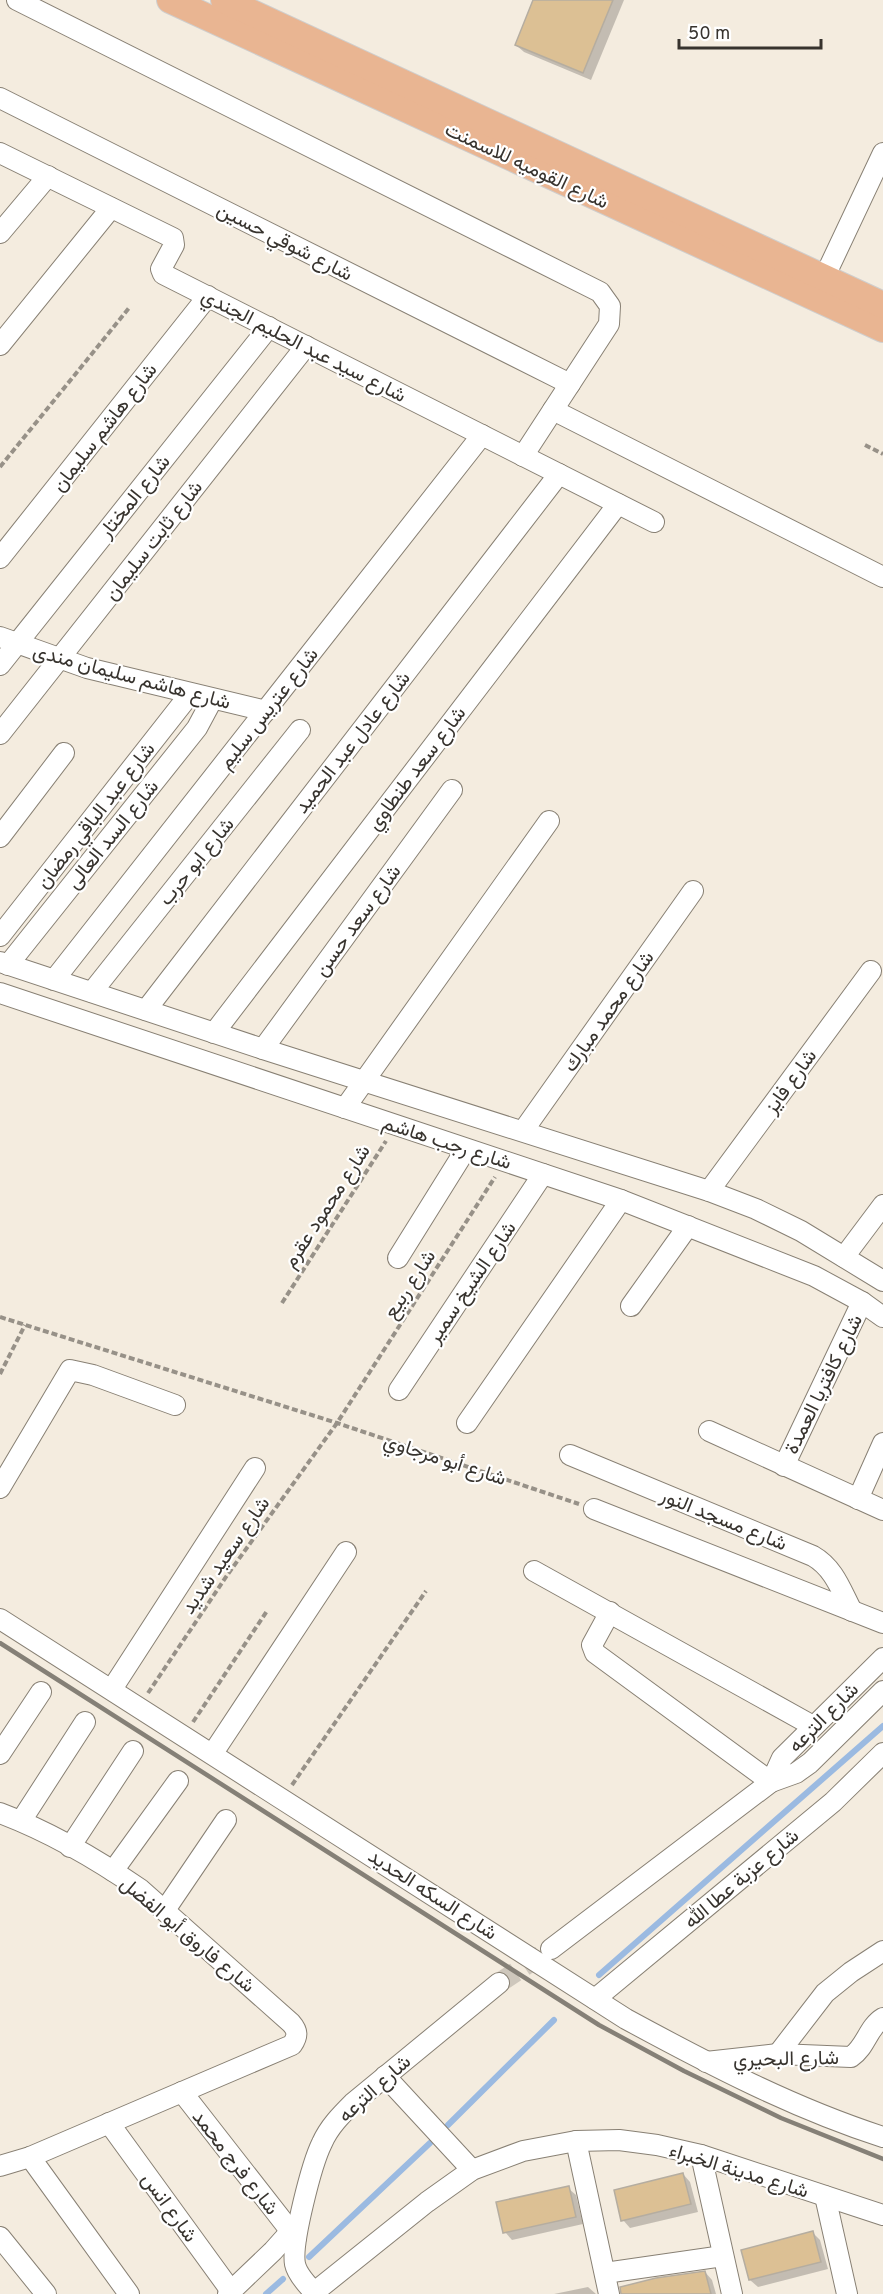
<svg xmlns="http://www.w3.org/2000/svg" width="883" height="2294" font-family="Overpass,Vazirmatn,sans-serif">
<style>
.shadow{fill:#0003}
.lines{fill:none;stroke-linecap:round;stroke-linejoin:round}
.stream{stroke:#9bbae1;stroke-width:6}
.building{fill:#dcc094;stroke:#b5ada0;stroke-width:1.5}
.minor-tunnel{stroke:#cec7bc;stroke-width:20;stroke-dasharray:20 10;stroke-linecap:butt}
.minor-casing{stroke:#888074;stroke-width:22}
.major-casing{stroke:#cfcecd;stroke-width:28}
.path{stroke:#979188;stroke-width:4;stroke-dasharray:6 3;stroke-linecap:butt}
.minor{stroke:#fff;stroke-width:20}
.major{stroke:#e9b592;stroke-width:26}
.rail{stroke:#858077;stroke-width:4.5}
.labels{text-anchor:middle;stroke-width:4.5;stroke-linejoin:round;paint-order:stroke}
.street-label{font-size:20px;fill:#37332e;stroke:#fff}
</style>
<rect width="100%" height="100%" fill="#f4ecdf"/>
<!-- shadow -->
<g class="shadow">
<path d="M 535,0 L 624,0 L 591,80 L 524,52 L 516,45 Z"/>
<path d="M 683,2174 L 690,2182 L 698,2212 L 630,2228 L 623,2220 Z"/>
<path d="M 568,2188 L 576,2195 L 583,2224 L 512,2240 L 505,2232 Z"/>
<path d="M 813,2233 L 820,2240 L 828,2269 L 758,2287 L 750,2280 Z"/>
<path d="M 705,2272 L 712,2280 L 716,2294 L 637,2294 Z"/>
<path d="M 588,2287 L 596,2294 L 554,2294 Z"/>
</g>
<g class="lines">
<!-- stream -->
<g class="stream">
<path d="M 599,1975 L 883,1726"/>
<path d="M 448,2125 L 554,2020"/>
<path d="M 309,2257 L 430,2143"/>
<path d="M 266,2294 L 283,2279"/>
</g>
</g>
<!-- building -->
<g class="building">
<path d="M 533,0 L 613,0 L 583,73 L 515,45 Z"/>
<path d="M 683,2173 L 691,2204 L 621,2221 L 614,2190 Z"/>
<path d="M 569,2186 L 576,2217 L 503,2233 L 496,2202 Z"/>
<path d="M 813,2231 L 821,2262 L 749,2280 L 741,2250 Z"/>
<path d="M 705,2271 L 711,2294 L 621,2294 L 620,2287 L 656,2278 Z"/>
</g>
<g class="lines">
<!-- minor-tunnel -->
<path class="minor-tunnel" d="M 499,1983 L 546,1952"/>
<defs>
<g id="minor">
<path d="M 17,0 L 600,292 L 610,306 L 609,324 L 523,456"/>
<path d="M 0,98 L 570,384"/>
<path d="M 0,153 L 173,238 L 174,245 L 161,269 L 163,274 L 654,522"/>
<path d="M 0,233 L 48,176"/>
<path d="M 824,278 L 883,153"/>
<path d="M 0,345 L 111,208"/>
<path d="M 553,410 L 883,577"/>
<path d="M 0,558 L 208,296"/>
<path d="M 0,637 L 87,668 L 266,711"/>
<path d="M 0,665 L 269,327"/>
<path d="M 0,734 L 306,346"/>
<path d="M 0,837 L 64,753"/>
<path d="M 0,936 L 190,694"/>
<path d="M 0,962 L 263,1049 L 709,1191 L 756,1209 L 801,1231 L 883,1281"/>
<path d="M 8,965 L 197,728 L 212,700"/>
<path d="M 54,980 L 482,435"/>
<path d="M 92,992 L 300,730"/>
<path d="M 0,993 L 621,1200 L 814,1276 L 862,1302 L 883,1317"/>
<path d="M 146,1010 L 559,474"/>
<path d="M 214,1033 L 618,504"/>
<path d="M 263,1049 L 452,790"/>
<path d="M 345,1108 L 549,821"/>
<path d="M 523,1131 L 693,891"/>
<path d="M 709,1191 L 871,971"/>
<path d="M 844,1257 L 883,1205"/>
<path d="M 398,1258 L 466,1149"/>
<path d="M 631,1306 L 688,1226"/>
<path d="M 399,1390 L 543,1174"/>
<path d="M 467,1423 L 621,1200"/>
<path d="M 709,1431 L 883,1510"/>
<path d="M 570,1455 L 813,1556 C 834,1568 841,1590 852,1611"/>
<path d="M 784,1466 L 862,1302"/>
<path d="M 0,1488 L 70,1370 L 93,1375 L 175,1405"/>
<path d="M 858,1499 L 883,1443"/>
<path d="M 594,1509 L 883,1623"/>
<path d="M 534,1571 L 813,1726"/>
<path d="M 610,1612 L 592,1645 L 595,1653 L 771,1782"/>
<path d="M 0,1619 L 626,2019 C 709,2064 793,2108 883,2137"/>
<path d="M 112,1689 L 255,1468"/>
<path d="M 213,1753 L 346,1552"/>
<path d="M 0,1754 L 41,1692"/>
<path d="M 771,1782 L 782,1758 L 883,1658"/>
<path d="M 0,1813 C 48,1831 98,1860 140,1889 L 291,2023 C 298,2031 298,2036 292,2045 L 30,2157 L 0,2166"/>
<path d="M 21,1821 L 85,1722"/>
<path d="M 70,1847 L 133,1751"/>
<path d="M 113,1871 L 178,1781"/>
<path d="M 165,1910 L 226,1820"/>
<path d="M 551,1949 L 771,1782 L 796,1773 L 810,1763 L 883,1691"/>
<path d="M 595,1999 L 833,1802 L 883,1753"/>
<path d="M 778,2054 L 825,1993 L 851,1972 L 883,1951"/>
<path d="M 706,2062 L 778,2054 L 851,2057 C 866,2047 868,2027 883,2018"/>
<path d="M 385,2076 L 472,2170"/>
<path d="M 182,2092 L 296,2238"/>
<path d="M 109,2123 L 231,2291"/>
<path d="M 576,2141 L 609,2294"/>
<path d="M 701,2155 L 732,2294"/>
<path d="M 30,2157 L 129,2294"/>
<path d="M 825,2196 L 847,2294"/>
<path d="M 0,2237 L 46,2294"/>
<path d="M 605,2273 L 723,2256"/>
<path d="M 228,2294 L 273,2251 L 290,2232"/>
<path d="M 312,2294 L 427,2202 L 472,2170 L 523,2151 L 576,2141 L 619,2140 L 657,2145 L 701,2155 L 883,2215"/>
<path d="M 316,2294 C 309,2287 297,2274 295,2264 C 291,2243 312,2163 322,2143 C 329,2127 341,2115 353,2103 L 499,1983"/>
</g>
<g id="major">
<path d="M 170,0 L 883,329"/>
<path d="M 224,0 L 883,305"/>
</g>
</defs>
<!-- minor casing -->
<use href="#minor" class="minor-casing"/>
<!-- major casing -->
<use href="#major" class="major-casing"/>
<!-- path -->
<g class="path">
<path d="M 865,445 L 883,454"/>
<path d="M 0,467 L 129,308"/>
<path d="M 282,1303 L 386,1141"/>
<path d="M 0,1317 L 337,1423 L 579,1504"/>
<path d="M 0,1374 L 25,1325"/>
<path d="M 148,1693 L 228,1574 L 337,1423 L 495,1177"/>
<path d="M 193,1722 L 267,1611"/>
<path d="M 292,1785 L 426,1591"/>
</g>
<!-- minor -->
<use href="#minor" class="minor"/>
<!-- major -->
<use href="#major" class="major"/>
<!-- rail -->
<path class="rail" d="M 0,1643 L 599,2025 L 684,2071 L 781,2118 L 883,2159"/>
</g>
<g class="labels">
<!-- street labels -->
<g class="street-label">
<text transform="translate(527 165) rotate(25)" y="7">شارع القوميه للاسمنت</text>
<text transform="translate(285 241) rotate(27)" y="7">شارع شوقي حسين</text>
<text transform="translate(304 345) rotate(27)" y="7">شارع سيد عبد الحليم الجندي</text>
<text transform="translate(104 427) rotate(-52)" y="7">شارع هاشم سليمان</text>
<text transform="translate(134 496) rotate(-51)" y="7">شارع المختار</text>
<text transform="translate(153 540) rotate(-52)" y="7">شارع ثابت سليمان</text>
<text transform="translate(132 676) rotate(15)" y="7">شارع هاشم سليمان مندى</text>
<text transform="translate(268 708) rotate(-52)" y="7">شارع عتريس سليم</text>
<text transform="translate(352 742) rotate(-52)" y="7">شارع عادل عبد الحميد</text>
<text transform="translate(416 768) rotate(-53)" y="7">شارع سعد طنطاوي</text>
<text transform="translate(95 815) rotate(-52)" y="7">شارع عبد الباقي رمضان</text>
<text transform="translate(112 834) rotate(-51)" y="7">شارع السد العالى</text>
<text transform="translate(196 861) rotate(-51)" y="7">شارع ابو حرب</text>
<text transform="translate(357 920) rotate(-54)" y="7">شارع سعد حسن</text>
<text transform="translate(608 1011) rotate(-55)" y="7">شارع محمد مبارك</text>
<text transform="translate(790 1081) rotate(-54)" y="7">شارع فايز</text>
<text transform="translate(447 1142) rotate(18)" y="7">شارع رجب هاشم</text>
<text transform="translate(326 1206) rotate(-57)" y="7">شارع محمود عقرم</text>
<text transform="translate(471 1282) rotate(-56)" y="7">شارع الشيخ سمير</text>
<text transform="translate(409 1284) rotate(-57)" y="7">شارع ربيع</text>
<text transform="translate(823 1384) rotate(-64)" y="7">شارع كافتريا العمدة</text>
<text transform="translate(445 1459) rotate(18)" y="7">شارع أبو مرجاوي</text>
<text transform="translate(724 1519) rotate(22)" y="7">شارع مسجد النور</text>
<text transform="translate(225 1555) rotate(-55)" y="7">شارع سعيد شديد</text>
<text transform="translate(823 1717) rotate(-45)" y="7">شارع الترعه</text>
<text transform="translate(741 1878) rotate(-40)" y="7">شارع عزبة عطا الله</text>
<text transform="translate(433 1894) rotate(33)" y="7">شارع السكه الحديد</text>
<text transform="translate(188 1934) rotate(40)" y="7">شارع فاروق أبو الفضل</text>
<text transform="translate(786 2058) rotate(-1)" y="7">شارع البحيري</text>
<text transform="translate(374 2088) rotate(-42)" y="7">شارع الترعه</text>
<text transform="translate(236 2162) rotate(52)" y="7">شارع فرج محمد</text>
<text transform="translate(739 2170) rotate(17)" y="7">شارع مدينة الخبراء</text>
<text transform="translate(170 2207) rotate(54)" y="7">شارع انس</text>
</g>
</g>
<!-- scale -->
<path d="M679 39v9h142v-9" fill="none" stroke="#37332e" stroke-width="3"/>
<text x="688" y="39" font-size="18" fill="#37332e" stroke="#ffffff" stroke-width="4.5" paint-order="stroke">50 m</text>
</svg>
